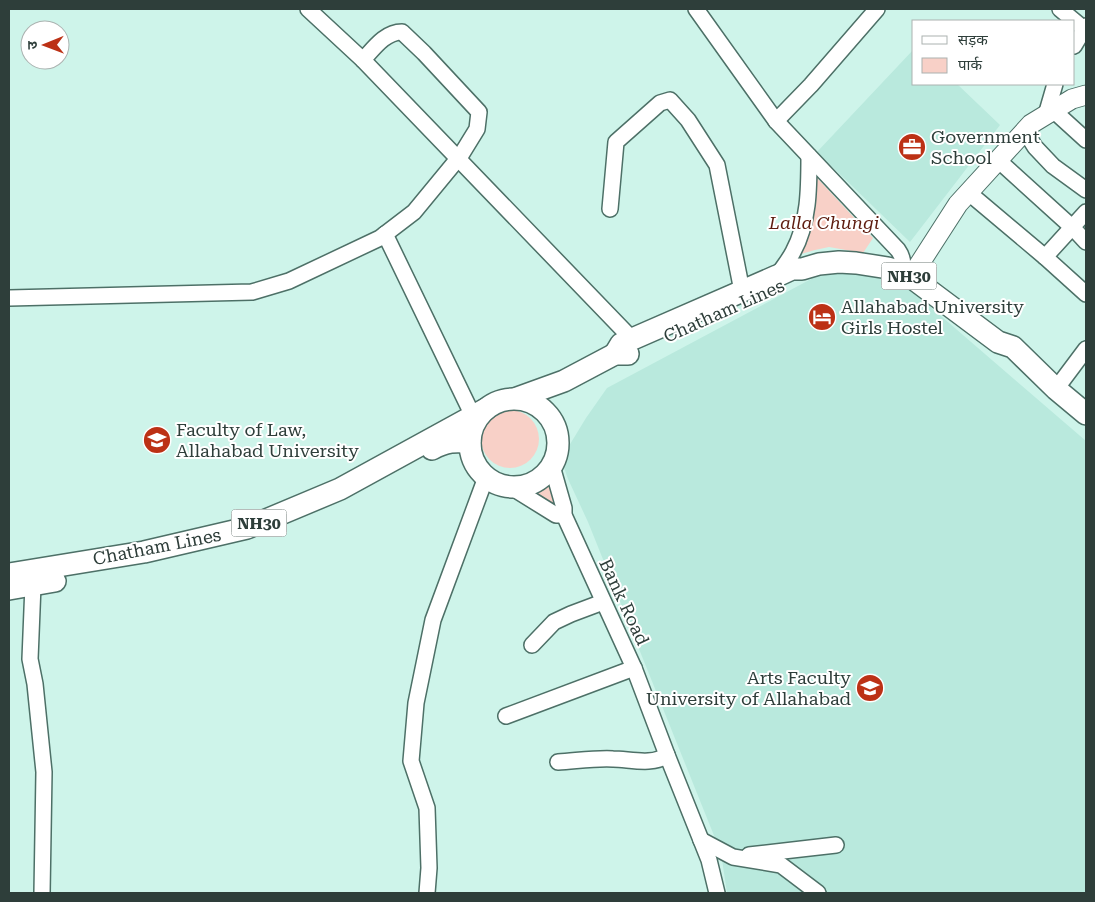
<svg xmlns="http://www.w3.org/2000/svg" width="1095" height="902" font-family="'Roboto Serif','Noto Sans Devanagari',serif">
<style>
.built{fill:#b9e9dd}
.green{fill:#f8d0c7}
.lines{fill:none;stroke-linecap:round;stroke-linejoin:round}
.minor-casing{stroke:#4d7067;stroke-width:18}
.major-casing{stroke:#4d7067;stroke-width:21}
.highway-casing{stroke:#4d7067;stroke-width:24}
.minor{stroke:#fff;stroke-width:15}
.major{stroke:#fff;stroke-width:19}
.highway{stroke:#fff;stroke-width:21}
.labels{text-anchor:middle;stroke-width:4;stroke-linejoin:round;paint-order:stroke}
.shield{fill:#fff;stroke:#6d7875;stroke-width:1}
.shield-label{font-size:16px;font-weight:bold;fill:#2e3e3a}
.poi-label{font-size:18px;fill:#2e3e3a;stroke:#fff;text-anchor:start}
.park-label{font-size:18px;font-style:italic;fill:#5e1c0f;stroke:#fff}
.street-label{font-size:18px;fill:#2e3e3a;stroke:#fff}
</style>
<rect width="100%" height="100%" fill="#cef4ea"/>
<!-- built -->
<g class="built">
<path d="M 914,49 L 914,84 L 957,84 L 1000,125 L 910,242 L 817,152 Z"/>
<path d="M 853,269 L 912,291 L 1086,441 L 1086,893 L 727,893 L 721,853 L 588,522 L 568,479 L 561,459 L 586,418 L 607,388 L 813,278 Z"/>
</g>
<!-- green -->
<g class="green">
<path d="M 806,166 L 873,238 L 863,253 L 829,247 L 815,250 L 787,258 L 797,228 Z"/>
<circle cx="510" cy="439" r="29"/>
<path d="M 543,477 L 546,478 L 551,490 L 561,507 L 558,511 L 524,489 L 539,482 Z"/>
</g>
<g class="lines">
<defs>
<g id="minor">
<path d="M 308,9 L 363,60 L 632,339"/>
<path d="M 696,9 L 776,121 L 898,250 C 903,257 904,263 902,272"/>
<path d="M 1060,9 L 1084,29"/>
<path d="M 1074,46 L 1086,26"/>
<path d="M 1053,110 L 1086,140"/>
<path d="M 1046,115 L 1055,84"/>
<path d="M 776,121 L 811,85 L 877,9"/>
<path d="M 1025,131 L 1035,147 L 1053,166 L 1086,190"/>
<path d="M 998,160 L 1073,228 L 1086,242"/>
<path d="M 969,193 L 1045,257 L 1086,294"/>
<path d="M 610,209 L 616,142 L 660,103 L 670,100 L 688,120 L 717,165 L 742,291"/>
<path d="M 385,234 L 473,416"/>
<path d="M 1045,257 L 1086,212"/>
<path d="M 778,275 C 783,267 789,260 793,252 C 809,223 809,188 809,156"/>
<path d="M 9,298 L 252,292 L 289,281 L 380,238 L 414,212 L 461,155 L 477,129 L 479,112 L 424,53 L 402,32 C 385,32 374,48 363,60"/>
<path d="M 1056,389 L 1086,349"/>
<path d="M 552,466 L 564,508 L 564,515 L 634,668 L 667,755 L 709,860 L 717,893"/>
<path d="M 511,487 L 556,515 L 564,515"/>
<path d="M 33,585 L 30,659 L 35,684 L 44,772 L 42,893"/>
<path d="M 532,645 L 554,622 L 571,614 L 603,602"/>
<path d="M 506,716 L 634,668"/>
<path d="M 558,762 C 576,761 595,758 613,759 C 629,759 653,766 667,755"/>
<path d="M 701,840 L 733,857 L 781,865 L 818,893"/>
<path d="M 749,855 L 836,845"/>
<path d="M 427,893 L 429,868 L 427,808 L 411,761 L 416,703 L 433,620 L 486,477"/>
</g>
<path id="major" d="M 911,277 L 958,204 L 1031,124 L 1072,99 L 1086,95"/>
<g id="highway">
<path d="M 615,354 L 621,344 L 777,276 L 792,269 L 802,269 L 819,264 L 839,262 L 856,263 L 888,268 L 902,272 L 911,277 L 998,342 L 1013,347 L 1056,389 L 1086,414"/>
<path d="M 517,398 L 564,381 L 615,354 L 628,354"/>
<circle cx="514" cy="443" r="44"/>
<path d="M 432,449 C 445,442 456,440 470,443"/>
<path d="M 9,574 L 144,552 L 247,528 L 340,489 L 486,409"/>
<path d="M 9,589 L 55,581"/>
</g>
</defs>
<!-- minor casing -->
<use href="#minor" class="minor-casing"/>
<!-- major casing -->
<use href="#major" class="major-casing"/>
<!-- highway casing -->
<use href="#highway" class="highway-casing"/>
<!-- minor -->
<use href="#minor" class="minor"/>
<!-- major -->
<use href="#major" class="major"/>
<!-- highway -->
<use href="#highway" class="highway"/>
</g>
<!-- icons -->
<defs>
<symbol id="office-disc" viewBox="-11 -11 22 22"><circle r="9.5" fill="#bc3115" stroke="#fff"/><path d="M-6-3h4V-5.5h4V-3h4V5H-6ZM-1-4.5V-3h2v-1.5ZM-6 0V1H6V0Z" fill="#fff"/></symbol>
<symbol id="hotel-disc" viewBox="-11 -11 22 22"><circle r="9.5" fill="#bc3115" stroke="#fff"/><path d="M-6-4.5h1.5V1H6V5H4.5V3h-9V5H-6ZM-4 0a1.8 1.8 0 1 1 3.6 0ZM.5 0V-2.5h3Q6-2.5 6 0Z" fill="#fff"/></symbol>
<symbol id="university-disc" viewBox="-11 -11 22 22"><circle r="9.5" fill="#bc3115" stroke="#fff"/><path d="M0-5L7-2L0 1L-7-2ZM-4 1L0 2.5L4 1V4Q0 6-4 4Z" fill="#fff"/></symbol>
</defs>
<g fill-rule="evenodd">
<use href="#office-disc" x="896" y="131" width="32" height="32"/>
<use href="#hotel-disc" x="806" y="301" width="32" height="32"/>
<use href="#university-disc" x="141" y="424" width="32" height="32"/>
<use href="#university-disc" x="854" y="672" width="32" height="32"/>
</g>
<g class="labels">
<!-- shield labels -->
<g class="shield">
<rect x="881.5" y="262.5" width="55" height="27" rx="4"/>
<rect x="231.5" y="509.5" width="55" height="27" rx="4"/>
</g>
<g class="shield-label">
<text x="909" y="282">NH30</text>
<text x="259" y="529">NH30</text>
</g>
<!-- poi labels -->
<g class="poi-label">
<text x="931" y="143">Government<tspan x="931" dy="21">School</tspan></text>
<text x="841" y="313">Allahabad University<tspan x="841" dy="21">Girls Hostel</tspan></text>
<text x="176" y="436">Faculty of Law,<tspan x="176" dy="21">Allahabad University</tspan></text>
<text x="851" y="684" text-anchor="end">Arts Faculty<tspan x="851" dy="21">University of Allahabad</tspan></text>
</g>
<!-- park labels -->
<g class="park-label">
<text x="824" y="229">Lalla Chungi</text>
</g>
<!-- street labels -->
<g class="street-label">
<text transform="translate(724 311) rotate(-24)" y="6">Chatham Lines</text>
<text transform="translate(157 547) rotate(-11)" y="6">Chatham Lines</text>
<text transform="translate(624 602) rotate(65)" y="6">Bank Road</text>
</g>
</g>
<!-- border -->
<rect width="1095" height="902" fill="none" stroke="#2e3e3a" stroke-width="20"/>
<!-- legend -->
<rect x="912" y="20" width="162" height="65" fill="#ffffff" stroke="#abb2b0"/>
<rect x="922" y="36" width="25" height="8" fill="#ffffff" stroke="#abb2b0"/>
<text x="958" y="45" font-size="15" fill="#2e3e3a">सड़क</text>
<rect x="922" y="58" width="25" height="15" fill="#f8d0c7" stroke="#abb2b0"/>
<text x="958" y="70" font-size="15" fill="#2e3e3a">पार्क</text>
<!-- north arrow -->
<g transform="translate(45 45) rotate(269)"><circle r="24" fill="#ffffff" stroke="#abb2b0"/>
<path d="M0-4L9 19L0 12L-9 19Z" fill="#bc3115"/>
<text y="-8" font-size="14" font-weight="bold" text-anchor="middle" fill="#2e3e3a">उ</text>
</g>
</svg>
